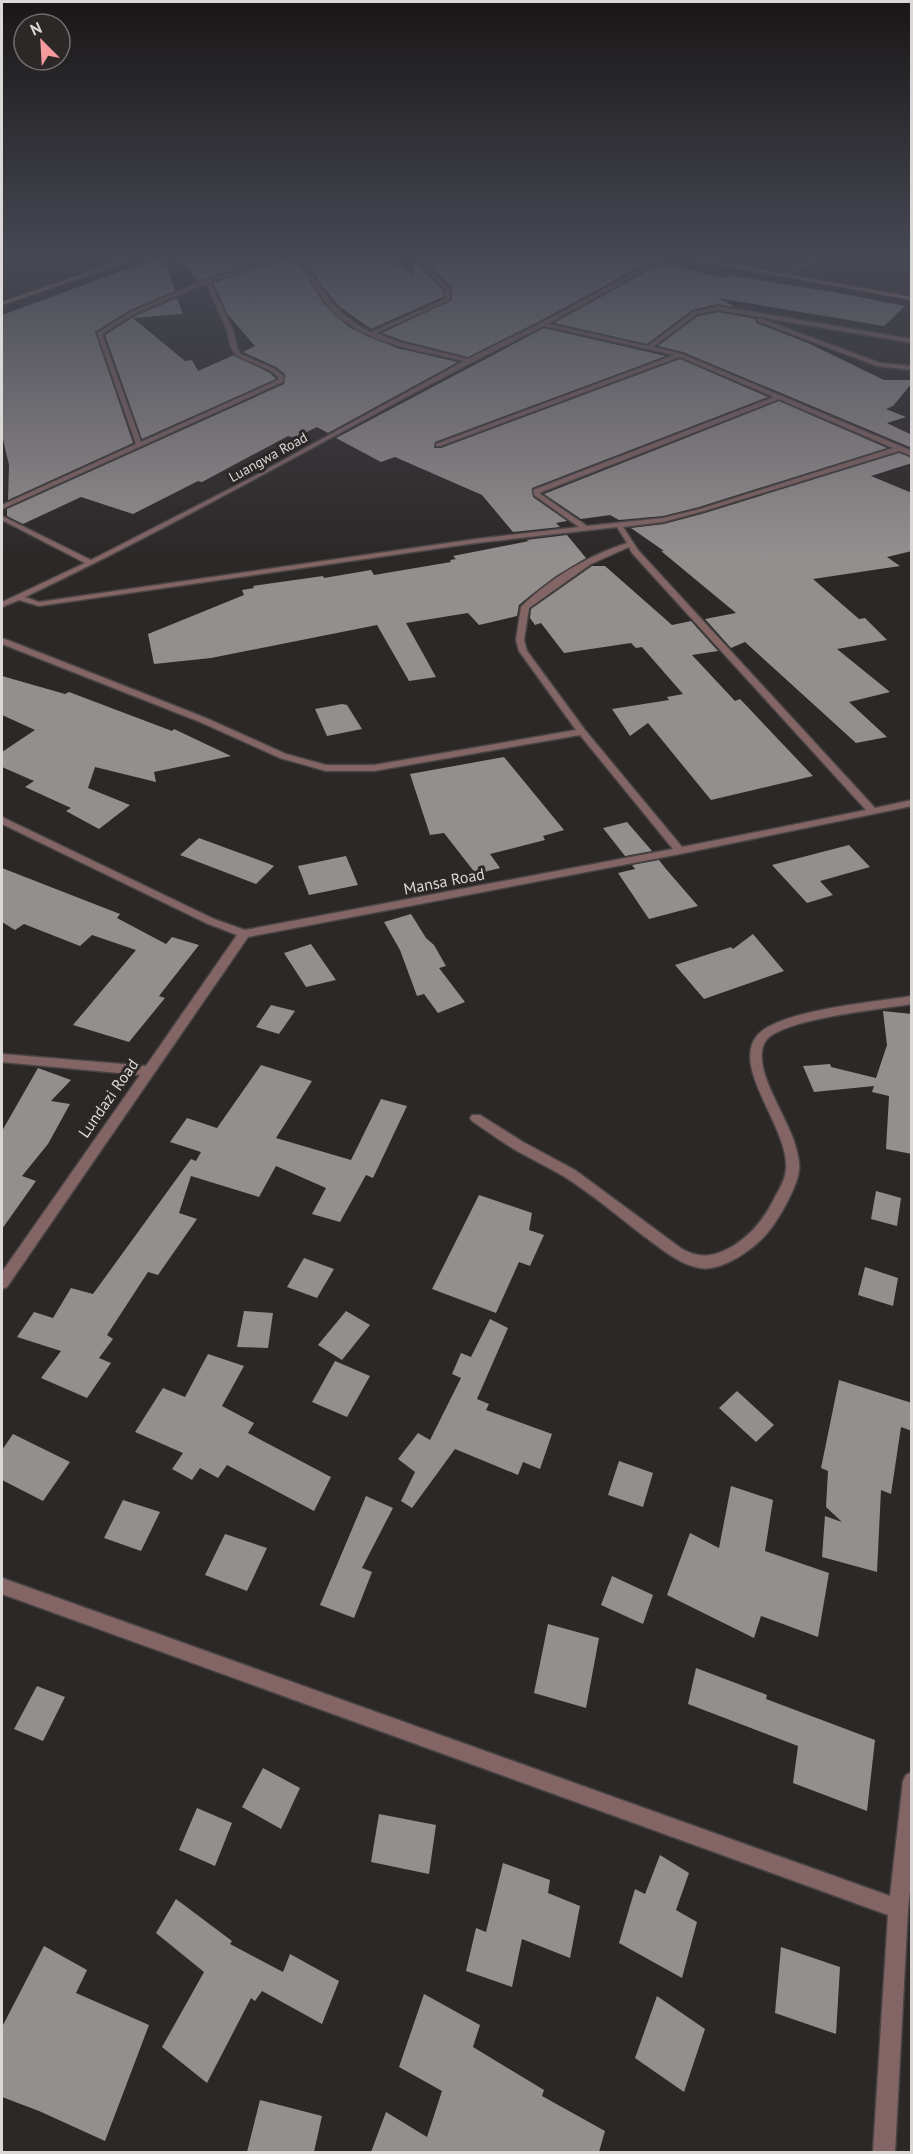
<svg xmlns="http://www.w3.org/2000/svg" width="913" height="2154" font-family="'PT Sans',sans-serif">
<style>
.building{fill:#948f8f}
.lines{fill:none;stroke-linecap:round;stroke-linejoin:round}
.street-casing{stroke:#494444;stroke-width:3}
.secondary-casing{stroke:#494444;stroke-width:3}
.street{fill:#836565;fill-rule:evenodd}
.secondary{fill:#b68586;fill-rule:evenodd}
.labels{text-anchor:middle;stroke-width:6;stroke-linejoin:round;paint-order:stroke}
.far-street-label{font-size:14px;fill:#dbd8d8;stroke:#2d2828}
.street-label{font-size:16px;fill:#dbd8d8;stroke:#2d2828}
</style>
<rect width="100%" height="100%" fill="#2d2828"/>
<!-- building -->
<g class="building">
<path d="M 175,254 L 280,254 L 198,281 Z"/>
<path d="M 303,254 L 385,254 L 413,276 L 414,261 L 444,291 L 443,297 L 371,329 L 340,307 L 323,287 Z"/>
<path d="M 418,254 L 599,254 L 613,257 L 622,254 L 652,260 L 540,321 L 468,357 L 404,341 L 382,333 L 452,300 L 452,287 Z"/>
<path d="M 163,256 L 175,291 L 130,310 L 95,332 L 133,443 L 8,500 L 9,465 L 2,435 L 2,315 Z"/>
<path d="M 295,256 L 324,304 L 350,328 L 397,348 L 458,362 L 328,433 L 317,427 L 295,438 L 288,436 L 202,482 L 198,481 L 133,514 L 81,497 L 23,524 L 7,516 L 7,509 L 284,384 L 285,374 L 276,367 L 243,352 L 255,346 L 228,315 L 213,283 Z"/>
<path d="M 662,263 L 724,278 L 729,275 L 839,293 L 905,306 L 884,326 L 718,298 L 735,307 L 717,304 L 692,310 L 647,344 L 554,323 Z"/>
<path d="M 177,298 L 183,314 L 133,318 L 185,361 L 192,360 L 198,371 L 234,355 L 270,373 L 276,379 L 142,439 L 105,335 L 135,316 Z"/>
<path d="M 718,312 L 756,319 L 756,323 L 808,343 L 884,380 L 912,380 L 912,383 L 893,406 L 886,409 L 906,417 L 887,423 L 912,435 L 912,448 L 683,352 L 658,346 L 698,316 Z"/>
<path d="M 544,328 L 666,356 L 435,442 L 434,448 L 441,448 L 680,359 L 768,397 L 532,488 L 533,497 L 567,521 L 556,523 L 560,527 L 513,532 L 482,495 L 395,457 L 381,462 L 336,438 Z"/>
<path d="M 779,401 L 887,448 L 699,507 L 663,516 L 619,520 L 610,515 L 581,519 L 544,494 Z"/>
<path d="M 899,453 L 912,458 L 912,463 L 871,476 L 912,493 L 912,551 L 887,557 L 900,566 L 813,579 L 859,619 L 865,618 L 887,640 L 837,649 L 890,692 L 849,702 L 887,737 L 856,743 L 745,642 L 731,648 L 705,619 L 736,613 L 661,551 L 664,551 L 631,528 L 664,524 L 705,513 Z"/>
<path d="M 567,535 L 586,558 L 556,576 L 531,595 L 519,605 L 517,616 L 479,625 L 468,613 L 406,623 L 436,677 L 409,681 L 377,625 L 211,658 L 154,664 L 148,634 L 244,595 L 242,590 L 254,588 L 253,586 L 323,576 L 324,578 L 371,570 L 374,575 L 451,562 L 450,560 L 456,559 L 453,556 L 529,541 L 526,540 Z"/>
<path d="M 592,566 L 605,566 L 672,625 L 691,621 L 718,651 L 692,655 L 735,701 L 740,699 L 813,776 L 711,800 L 648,723 L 630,736 L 612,709 L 669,700 L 667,697 L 683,694 L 642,647 L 636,648 L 631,643 L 564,653 L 541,623 L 535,625 L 530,618 L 531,609 Z"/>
<path d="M 2,676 L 65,694 L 69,692 L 172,731 L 174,729 L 231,756 L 154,772 L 156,782 L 95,767 L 88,788 L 130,805 L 99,829 L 66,811 L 71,808 L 25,787 L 34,781 L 2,767 L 2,752 L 35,730 L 2,715 Z"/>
<path d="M 342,704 L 347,705 L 362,729 L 327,736 L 315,709 Z"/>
<path d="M 504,757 L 564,830 L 543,836 L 545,840 L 490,854 L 500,868 L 476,874 L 444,833 L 430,835 L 410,774 Z"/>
<path d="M 627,822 L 652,851 L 625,856 L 603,828 Z"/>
<path d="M 199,838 L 267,863 L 274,866 L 256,884 L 180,855 Z"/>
<path d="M 849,845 L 870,867 L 820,881 L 833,895 L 807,903 L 772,865 Z"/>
<path d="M 346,856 L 358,885 L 309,895 L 298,866 Z"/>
<path d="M 659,860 L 666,869 L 698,906 L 649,919 L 618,873 L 635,869 L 632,865 Z"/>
<path d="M 2,868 L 120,914 L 117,918 L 166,944 L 172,937 L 199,945 L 159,996 L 165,998 L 129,1042 L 73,1025 L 136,950 L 92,935 L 80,946 L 24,924 L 15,930 L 2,922 Z"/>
<path d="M 411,914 L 426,938 L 434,945 L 446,966 L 439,968 L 465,1002 L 438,1013 L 424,994 L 417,996 L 400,950 L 384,922 Z"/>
<path d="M 753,934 L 784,971 L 704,999 L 675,965 L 731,947 L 733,949 Z"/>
<path d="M 311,944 L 336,980 L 306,987 L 284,953 Z"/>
<path d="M 271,1005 L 295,1011 L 279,1034 L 256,1027 Z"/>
<path d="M 883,1011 L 912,1014 L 912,1154 L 886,1149 L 889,1096 L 872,1092 L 874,1086 L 814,1092 L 803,1066 L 830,1064 L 831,1067 L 876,1078 L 887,1045 Z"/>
<path d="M 261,1065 L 312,1081 L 276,1138 L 351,1160 L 381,1099 L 407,1106 L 373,1178 L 366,1175 L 340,1222 L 312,1214 L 326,1188 L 276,1166 L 259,1197 L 191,1176 L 179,1213 L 197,1219 L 158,1275 L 148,1272 L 107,1335 L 113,1339 L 99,1358 L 111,1363 L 87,1398 L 41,1378 L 61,1351 L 17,1337 L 34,1312 L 53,1318 L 71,1288 L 93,1294 L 191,1159 L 196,1161 L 201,1152 L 170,1142 L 187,1118 L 217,1128 Z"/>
<path d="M 38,1068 L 71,1080 L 51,1101 L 70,1104 L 48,1144 L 22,1176 L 36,1181 L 2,1229 L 2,1131 Z"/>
<path d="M 876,1191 L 901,1198 L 897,1226 L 871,1219 Z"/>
<path d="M 479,1195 L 532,1213 L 529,1230 L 544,1235 L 530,1266 L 519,1262 L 496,1313 L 432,1289 Z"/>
<path d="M 304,1258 L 334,1269 L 317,1298 L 287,1287 Z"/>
<path d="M 865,1267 L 898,1278 L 893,1306 L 858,1295 Z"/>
<path d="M 244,1311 L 273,1313 L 268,1348 L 237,1347 Z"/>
<path d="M 346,1311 L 370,1325 L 342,1360 L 318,1345 Z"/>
<path d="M 490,1319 L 508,1328 L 477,1399 L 489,1404 L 486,1410 L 552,1434 L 540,1469 L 523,1462 L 518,1475 L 455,1449 L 412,1508 L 401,1501 L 415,1472 L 398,1459 L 418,1433 L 430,1440 L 461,1378 L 452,1374 L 461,1353 L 471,1357 Z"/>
<path d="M 208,1354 L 244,1366 L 222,1406 L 254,1423 L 248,1433 L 331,1477 L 314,1511 L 227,1465 L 218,1478 L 200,1468 L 192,1480 L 172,1469 L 183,1453 L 135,1432 L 163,1388 L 185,1397 Z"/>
<path d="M 335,1361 L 370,1376 L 347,1417 L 312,1402 Z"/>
<path d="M 839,1380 L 912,1403 L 912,1431 L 901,1427 L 891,1494 L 881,1490 L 877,1572 L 822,1557 L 825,1516 L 842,1522 L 826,1507 L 828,1471 L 821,1468 Z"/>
<path d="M 737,1391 L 774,1425 L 756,1442 L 719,1408 Z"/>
<path d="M 13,1434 L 70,1462 L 43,1501 L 2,1480 L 2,1450 Z"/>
<path d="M 619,1461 L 653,1473 L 643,1507 L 608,1495 Z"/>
<path d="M 731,1486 L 773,1500 L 765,1551 L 829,1573 L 818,1637 L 761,1616 L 754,1638 L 667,1595 L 690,1533 L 719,1548 Z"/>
<path d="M 366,1496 L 393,1508 L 362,1568 L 372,1572 L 354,1618 L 320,1605 Z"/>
<path d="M 123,1500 L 160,1512 L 141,1551 L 104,1538 Z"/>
<path d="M 225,1534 L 267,1548 L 247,1591 L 205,1575 Z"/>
<path d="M 612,1576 L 653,1595 L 643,1624 L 601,1605 Z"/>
<path d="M 548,1624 L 599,1638 L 586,1708 L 534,1693 Z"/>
<path d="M 696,1668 L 767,1695 L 766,1699 L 875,1740 L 867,1811 L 793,1783 L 798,1746 L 688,1704 Z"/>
<path d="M 37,1686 L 65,1697 L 43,1741 L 14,1729 Z"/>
<path d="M 263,1768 L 300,1788 L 281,1829 L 242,1807 Z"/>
<path d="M 197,1808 L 232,1823 L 215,1866 L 179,1850 Z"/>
<path d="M 379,1814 L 436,1825 L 429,1874 L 371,1862 Z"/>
<path d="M 660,1855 L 689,1873 L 676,1910 L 697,1922 L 682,1978 L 619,1943 L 635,1889 L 645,1894 Z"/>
<path d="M 503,1863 L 550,1880 L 548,1893 L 580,1906 L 570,1958 L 522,1939 L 512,1987 L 466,1971 L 476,1928 L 486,1932 Z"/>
<path d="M 176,1899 L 232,1941 L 230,1944 L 283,1972 L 290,1954 L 339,1981 L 322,2024 L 262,1991 L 255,2001 L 251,1998 L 207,2083 L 162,2047 L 204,1972 L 156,1933 Z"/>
<path d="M 44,1946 L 87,1970 L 76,1993 L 149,2025 L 105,2141 L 39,2111 L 2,2097 L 2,2027 Z"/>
<path d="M 781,1947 L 840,1967 L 836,2034 L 775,2013 Z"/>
<path d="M 424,1994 L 480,2025 L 473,2047 L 544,2090 L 542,2096 L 605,2131 L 599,2152 L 371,2152 L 386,2112 L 427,2137 L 442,2091 L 399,2067 Z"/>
<path d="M 657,1996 L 705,2029 L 684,2092 L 635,2058 Z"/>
<path d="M 260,2100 L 322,2116 L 314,2152 L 247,2152 Z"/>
</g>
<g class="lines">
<defs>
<g id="street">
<path d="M 2,254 L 7,254 L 2,256 Z"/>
<path d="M 288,254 L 295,254 L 210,282 L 233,330 L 237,348 L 241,354 L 275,369 L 284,376 L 283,382 L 2,509 L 2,505 L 136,444 L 97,333 L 131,312 L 205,280 ZM 206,283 L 227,330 L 231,348 L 237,356 L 271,371 L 278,377 L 278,380 L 141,442 L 102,334 L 134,314 Z"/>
<path d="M 296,254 L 300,254 C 319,286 336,316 371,332 L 445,299 L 446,290 L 410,254 L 415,254 L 450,289 L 450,300 L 376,333 L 403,343 L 468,359 L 541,323 L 668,254 L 672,255 L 548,324 L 648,346 L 693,312 L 718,306 L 912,339 L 912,343 L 718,310 L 697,314 L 653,347 L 682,354 L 912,451 L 912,456 L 899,451 L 704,511 L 663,522 L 623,527 L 638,550 L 875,808 L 912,800 L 912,806 L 680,854 L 248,937 L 7,1287 L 2,1289 L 2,1272 L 140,1075 L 2,1062 L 2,1054 L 146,1066 L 237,935 L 206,923 L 2,824 L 2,817 L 214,919 L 245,930 L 673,849 L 580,735 L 374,771 L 326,771 L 280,758 L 200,722 L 2,644 L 2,639 L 5,639 L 206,718 L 286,754 L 326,765 L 374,765 L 576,730 L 519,651 L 516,640 L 521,607 C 549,579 589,555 627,543 L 617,527 L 476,543 L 39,606 L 19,600 L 2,607 L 2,602 L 85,563 L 2,520 L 2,516 L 91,560 L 251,478 L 464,361 C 422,351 371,345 338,316 C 320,300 308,275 296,254 ZM 544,326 L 674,355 L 436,444 L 436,446 L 440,446 L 680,357 L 774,397 L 533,490 L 534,495 L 579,527 L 476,539 L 39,602 L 25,597 C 202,513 369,413 544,326 ZM 779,399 L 893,448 L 700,509 L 663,518 L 587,526 L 539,493 ZM 629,547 L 632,553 L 866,810 L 682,847 L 585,730 L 527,651 L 524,640 L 529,608 L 591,564 Z"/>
<path d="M 819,254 L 825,254 L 786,276 L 782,275 Z"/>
<path d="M 759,318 L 880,363 L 912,366 L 912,370 L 877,366 L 757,321 Z"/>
<path d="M 912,996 L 912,1004 C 883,1009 778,1019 765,1042 C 750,1069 790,1119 796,1148 C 798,1155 800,1163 799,1170 C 798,1185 781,1215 772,1227 C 759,1246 723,1272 700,1268 C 678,1264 662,1249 645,1237 C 619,1217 593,1195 565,1177 C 550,1168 533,1160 517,1151 C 502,1142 487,1131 472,1121 L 470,1118 L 472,1115 L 480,1115 L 523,1142 L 575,1170 L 682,1249 C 701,1259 714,1257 733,1246 C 752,1234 764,1219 774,1199 C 779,1190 785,1180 786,1170 C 790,1129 732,1070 756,1037 C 775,1010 877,1002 912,996 Z"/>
<path d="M 2,1578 L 890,1896 L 903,1781 L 906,1775 L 912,1772 L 912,1873 L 908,1909 L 895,2152 L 873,2152 L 888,1915 L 2,1594 Z"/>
</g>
<g id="secondary">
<path d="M 142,254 L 149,254 L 2,305 L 2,302 Z"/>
<path d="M 663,254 L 674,254 L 912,297 L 912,300 Z"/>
</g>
</defs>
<!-- street casing -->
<use href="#street" class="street-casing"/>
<!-- secondary casing -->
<use href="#secondary" class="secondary-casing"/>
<!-- street -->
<use href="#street" class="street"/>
<!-- secondary -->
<use href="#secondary" class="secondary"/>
</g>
<!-- sky -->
<linearGradient id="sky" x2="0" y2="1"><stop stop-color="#191616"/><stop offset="0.46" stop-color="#464853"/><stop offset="1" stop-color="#464853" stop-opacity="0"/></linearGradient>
<rect width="913" height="556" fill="url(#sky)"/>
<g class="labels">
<!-- far-street labels -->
<g class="far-street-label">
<text transform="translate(268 457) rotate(-29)" y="5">Luangwa Road</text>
</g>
<!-- street labels -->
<g class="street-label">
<text transform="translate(444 881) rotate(-11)" y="6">Mansa Road</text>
<text transform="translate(108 1098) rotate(-55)" y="6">Lundazi Road</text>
</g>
</g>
<!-- border -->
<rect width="913" height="2154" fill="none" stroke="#dbd8d8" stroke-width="6"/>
<!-- north arrow -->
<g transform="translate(42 42) rotate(336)"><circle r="28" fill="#2d2828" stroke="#736e6e" stroke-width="1.5"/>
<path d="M0-4.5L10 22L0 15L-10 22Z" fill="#f59b9e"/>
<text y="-9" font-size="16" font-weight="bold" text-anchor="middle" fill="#dbd8d8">N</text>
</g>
</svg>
